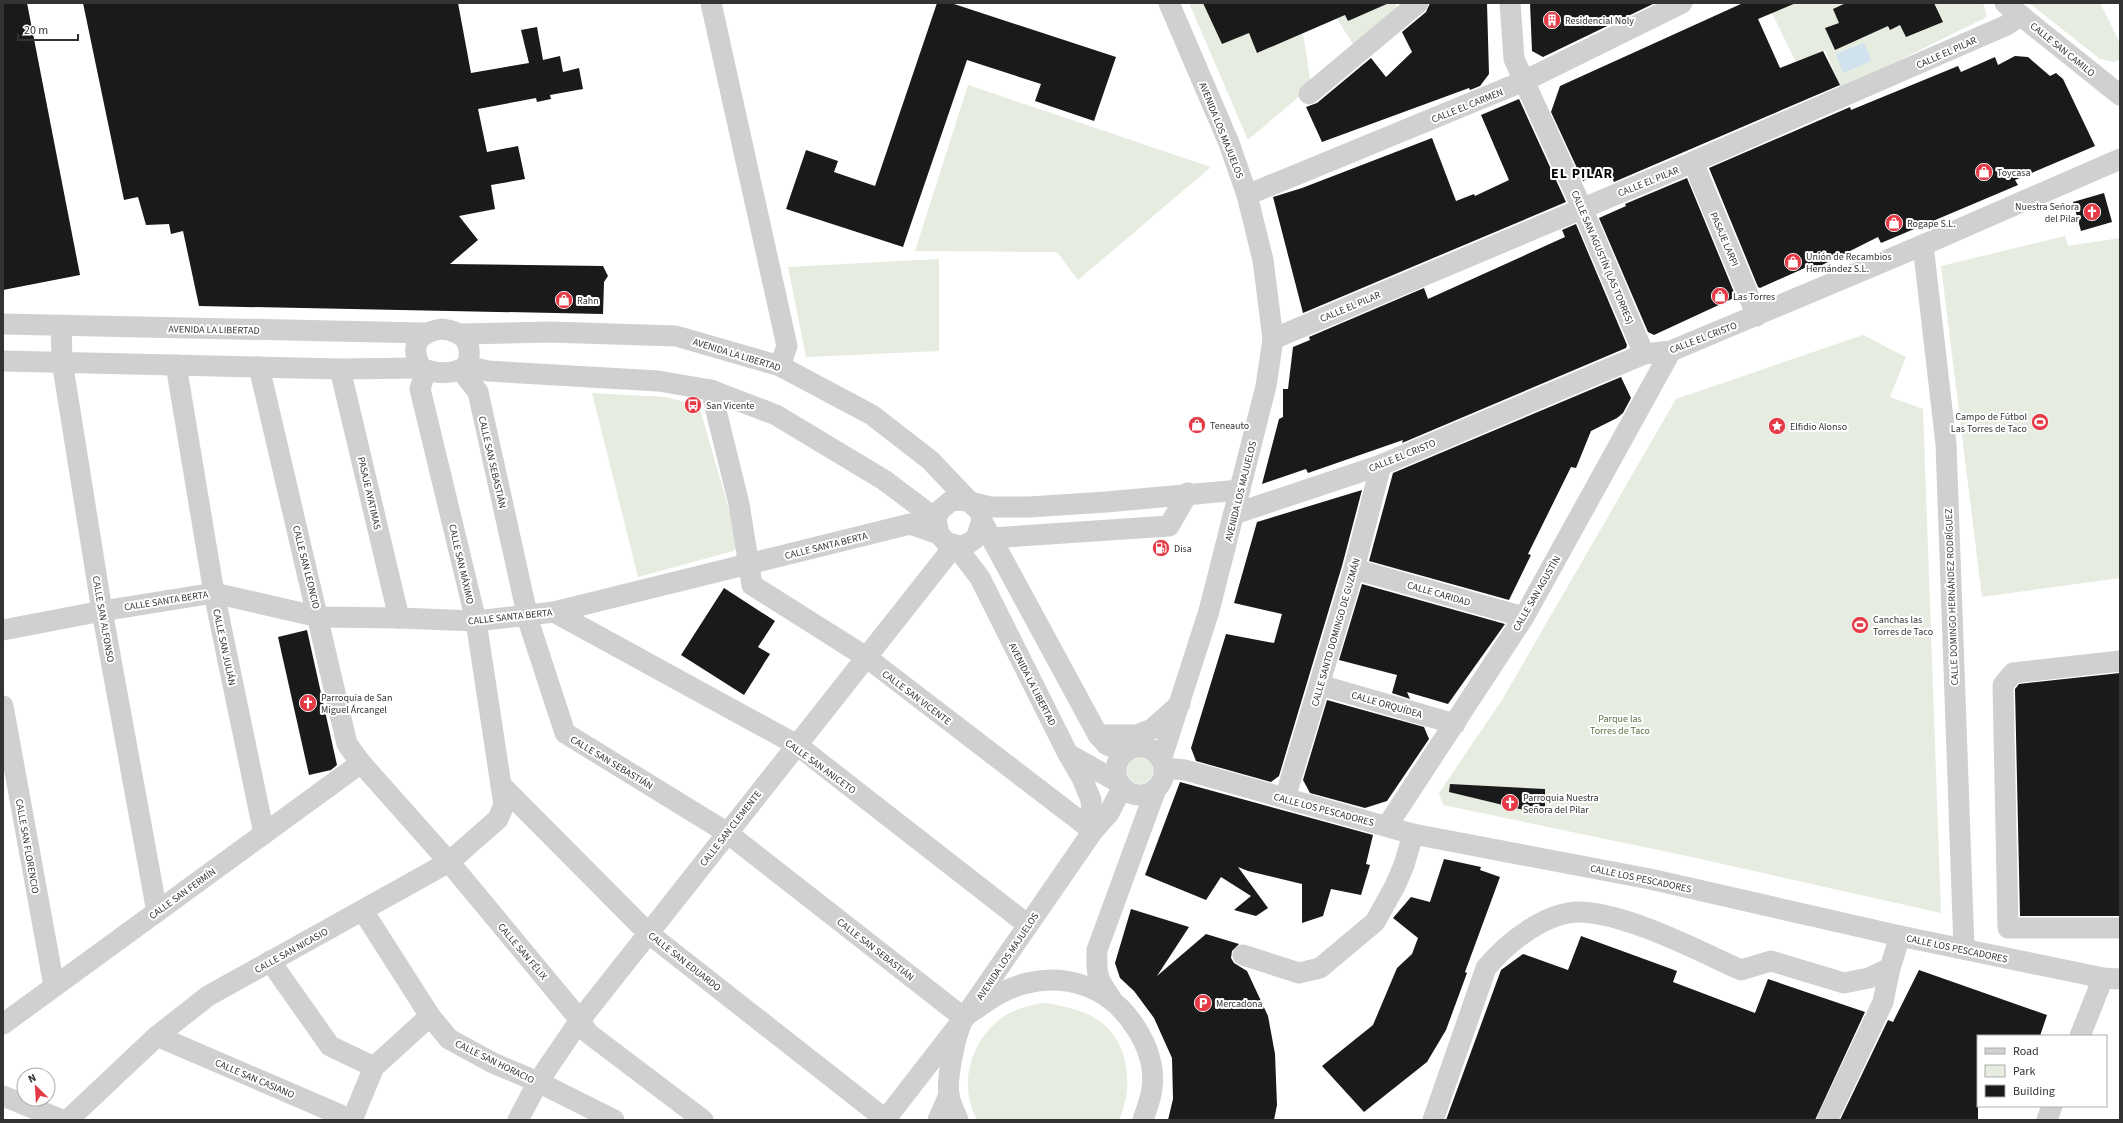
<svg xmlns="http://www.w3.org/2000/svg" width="2123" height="1123" font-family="'Source Sans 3',sans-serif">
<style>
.green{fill:#e6ecdf}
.water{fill:#cfe2ee}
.building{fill:#1a1a1a}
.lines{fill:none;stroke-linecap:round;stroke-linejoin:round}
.minor{stroke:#d0d0d0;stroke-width:21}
.labels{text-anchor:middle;stroke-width:4;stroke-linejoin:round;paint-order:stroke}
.poi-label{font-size:10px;fill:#333;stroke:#fff;text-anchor:start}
.street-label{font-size:10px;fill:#333;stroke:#fff}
.park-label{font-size:10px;fill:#56703f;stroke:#fff}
.district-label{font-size:14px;font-weight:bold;letter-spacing:1px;fill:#000;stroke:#fff}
</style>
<rect width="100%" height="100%" fill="#fff"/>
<!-- green -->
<g class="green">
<path d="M 1189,3 L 1206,3 L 1204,5 L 1222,43 L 1249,33 L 1258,53 L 1303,33 L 1311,86 L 1248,140 Z"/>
<path d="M 1375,3 L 1395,3 L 1398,9 L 1355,47 L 1337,19 L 1345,15 L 1348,21 L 1377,8 Z"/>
<path d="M 1767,3 L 1983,3 L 1987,17 L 1841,89 L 1825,50 L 1796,62 Z"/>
<path d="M 2029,3 L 2100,3 L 2120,43 L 2120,59 L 2114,62 L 2100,59 Z"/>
<path d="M 968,85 L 1211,167 L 1078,280 L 1057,252 L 915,251 Z"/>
<path d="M 2065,236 L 2068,246 L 2120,238 L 2120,578 L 1982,597 L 1941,266 Z"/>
<path d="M 939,259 L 939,351 L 806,357 L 788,267 Z"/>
<path d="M 1863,335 L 1906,357 L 1890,397 L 1923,409 L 1941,913 L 1687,856 L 1443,805 L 1439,793 L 1502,700 L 1676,399 Z"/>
<path d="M 592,393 L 666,397 L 699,406 L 739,544 L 733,551 L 638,577 Z"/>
<circle cx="1140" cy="771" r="13"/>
<path d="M 1043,1003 C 1061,1005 1079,1009 1095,1018 C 1130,1039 1134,1087 1119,1120 L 977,1120 C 958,1085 970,1043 1000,1019 C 1012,1009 1028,1006 1043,1003 Z"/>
</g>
<!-- water -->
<path class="water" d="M 1864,43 L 1871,61 L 1843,73 L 1836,54 Z"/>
<!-- building -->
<g class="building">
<path d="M 3,3 L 27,3 L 80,275 L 3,290 Z"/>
<path d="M 83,3 L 458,3 L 471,73 L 529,63 L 521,30 L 537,27 L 543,60 L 560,56 L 563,72 L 579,68 L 583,89 L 550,95 L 551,99 L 537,102 L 536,98 L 478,109 L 487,152 L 518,146 L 525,179 L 491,185 L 495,209 L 459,216 L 478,240 L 450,264 L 603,266 L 608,276 L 604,282 L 603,314 L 199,306 L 183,231 L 171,234 L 169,224 L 146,225 L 138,197 L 124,200 Z"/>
<path d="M 937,3 L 951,3 L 1116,57 L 1094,121 L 1035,101 L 1041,84 L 967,60 L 903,247 L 786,209 L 806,150 L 838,161 L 834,172 L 875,186 Z"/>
<path d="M 1203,3 L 1389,3 L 1348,21 L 1345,15 L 1257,53 L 1249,33 L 1222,44 Z"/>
<path d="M 1430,3 L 1487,3 L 1489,74 L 1480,86 L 1470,90 L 1469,88 L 1322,142 L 1306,107 L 1317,103 L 1371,58 L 1386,77 L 1412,52 L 1402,32 L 1426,12 Z"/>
<path d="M 1530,3 L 1655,3 L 1543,57 L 1532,51 Z"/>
<path d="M 1743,3 L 1796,3 L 1758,19 L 1780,68 L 1823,51 L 1840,85 L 1614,182 L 1608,169 L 1583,181 L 1551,112 L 1560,86 Z"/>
<path d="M 1846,3 L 1934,3 L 1943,22 L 1906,37 L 1900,25 L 1890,30 L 1888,26 L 1835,50 L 1825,28 L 1839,23 L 1833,9 Z"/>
<path d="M 2015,56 L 2028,57 L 2050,76 L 2056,73 L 2063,79 L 2095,146 L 2015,180 L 2018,185 L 1881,243 L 1878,237 L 1812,270 L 1809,266 L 1760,288 L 1758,287 L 1709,168 L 1850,107 L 1851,110 L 1958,66 L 1961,72 L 1995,57 L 1998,65 Z"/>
<path d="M 1519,99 L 1566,202 L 1303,313 L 1273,197 L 1302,188 L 1432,138 L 1456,201 L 1474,194 L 1475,196 L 1509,180 L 1481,115 Z"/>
<path d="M 1687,178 L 1736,297 L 1654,335 L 1648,332 L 1599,218 L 1626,206 L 1625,204 Z"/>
<path d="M 2104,193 L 2112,222 L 2081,231 L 2073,202 Z"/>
<path d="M 1576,224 L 1627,345 L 1626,348 L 1402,443 L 1403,440 L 1308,473 L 1306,469 L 1262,484 L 1279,419 L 1283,417 L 1283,389 L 1288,389 L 1293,347 L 1310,340 L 1309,337 L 1424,288 L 1428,299 L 1565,237 L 1562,230 Z"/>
<path d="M 1621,377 L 1631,398 L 1623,413 L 1617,418 L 1591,431 L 1576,468 L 1571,467 L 1528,554 L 1531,555 L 1509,600 L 1369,561 L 1393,473 Z"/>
<path d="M 1362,490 L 1342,566 L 1279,776 L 1271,782 L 1196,761 L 1191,748 L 1226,634 L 1274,643 L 1282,614 L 1234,603 L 1257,522 Z"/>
<path d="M 1362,584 L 1505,624 L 1448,704 L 1407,692 L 1410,699 L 1392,693 L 1397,675 L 1339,660 Z"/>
<path d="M 724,588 L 775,621 L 758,647 L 770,654 L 744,695 L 681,655 Z"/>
<path d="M 307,630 L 337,765 L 331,770 L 309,775 L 278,637 Z"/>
<path d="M 2120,673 L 2120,916 L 2020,916 L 2015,689 L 2019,684 Z"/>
<path d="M 1327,700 L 1424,727 L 1429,739 L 1387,801 L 1365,808 L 1310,793 L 1303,780 Z"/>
<path d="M 1180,782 L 1373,835 L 1366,864 L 1370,865 L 1361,895 L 1331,889 L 1323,916 L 1302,923 L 1302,884 L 1248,871 L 1238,867 L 1268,908 L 1256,916 L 1234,910 L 1251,896 L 1221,877 L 1206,900 L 1145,875 Z"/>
<path d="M 1450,784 L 1545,789 L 1545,815 L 1449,792 Z"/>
<path d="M 1444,859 L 1481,867 L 1480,870 L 1500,877 L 1465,972 L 1467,973 L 1446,1030 L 1427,1062 L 1364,1112 L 1322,1066 L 1373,1025 L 1397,968 L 1412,954 L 1418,938 L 1393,918 L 1411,897 L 1430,902 Z"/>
<path d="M 1131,909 L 1189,927 L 1157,976 L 1206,934 L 1239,944 L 1232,951 L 1231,958 L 1234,963 L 1247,971 L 1268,1016 L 1275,1054 L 1277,1105 L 1274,1120 L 1168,1120 L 1173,1099 L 1172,1058 L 1154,1018 L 1134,991 L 1120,978 L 1115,963 Z"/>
<path d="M 1581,936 L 1677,971 L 1673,982 L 1755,1013 L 1768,979 L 1865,1012 L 1815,1120 L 1446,1120 L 1501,970 L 1523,954 L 1568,970 Z"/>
<path d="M 1919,970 L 2047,1015 L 2040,1036 L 1978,1036 L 1978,1120 L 1840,1120 L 1888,1020 L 1893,1022 Z"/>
</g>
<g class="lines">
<!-- minor -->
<g class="minor">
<path d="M 711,3 L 787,346 L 780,366"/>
<path d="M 1510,3 L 1514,59 L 1582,208 L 1644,354"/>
<path d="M 2005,3 L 2120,95"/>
<path d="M 1309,94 L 1418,3"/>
<path d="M 1693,162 L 1757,316"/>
<path d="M 1247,195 L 1524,81 L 1682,3"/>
<path d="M 1923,245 L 1946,444 L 1964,949"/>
<path d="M 3,324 L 424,333"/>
<path d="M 61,325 L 62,361 L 102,611 L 157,912"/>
<path d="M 441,329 C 464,331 474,343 467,366 C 453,375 436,374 421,368 C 409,345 418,333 441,329 Z"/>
<path d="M 460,334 L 550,332 L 676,336 L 780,366 L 872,415 L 930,460 L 970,502 L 980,512 L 982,521 L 976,538 L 969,543 L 962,546 L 955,545 L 946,542 L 939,534 L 936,519 L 940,510 L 951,501 L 961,500 L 970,502 L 990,507 L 1029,507 L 1106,502 L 1240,490"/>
<path d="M 1273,339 L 1693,162 L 2007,25 L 2021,15"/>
<path d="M 3,361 L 340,369 L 421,368"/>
<path d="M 176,365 L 214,593 L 264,834"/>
<path d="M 467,366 L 488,371 L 658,381 L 711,390 L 776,415 L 884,480 L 936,519"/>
<path d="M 259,367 L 347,744 L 361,763 L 449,862 L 580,1020 L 588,1033 L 703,1120"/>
<path d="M 340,369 L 399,618"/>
<path d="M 461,370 L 478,392 L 529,623 L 565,733 L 726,832 L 964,1018"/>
<path d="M 711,390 L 739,504 L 752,585 L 866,657 L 1093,831"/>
<path d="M 1234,514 L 1381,465 L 1644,354 L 1671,351 L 1923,245 L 2120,159"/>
<path d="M 982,521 L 1098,735 L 1107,745 L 1126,752"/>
<path d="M 991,538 L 1169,526 L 1188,493"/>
<path d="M 955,545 L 980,578 L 1068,754 L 1082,778 L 1091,800 L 1093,831"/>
<path d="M 1354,569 L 1524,617"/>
<path d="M 554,612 L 797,745 L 1028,925"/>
<path d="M 3,630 L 102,611 L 214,593 L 319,617 L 399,618 L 476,621 L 554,612 L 910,524 L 939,534"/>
<path d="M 2120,661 L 2013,673 L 2003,685 L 2008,928 L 2120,928"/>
<path d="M 1320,685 L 1455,724"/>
<path d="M 3,706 L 54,986"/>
<path d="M 1098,735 L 1136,735 L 1152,729 L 1180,704"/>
<circle cx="1140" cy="771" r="24"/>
<path d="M 1068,754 L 1118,782"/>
<path d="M 1161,760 L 1209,611 L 1266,386 L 1273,339 L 1263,260 L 1247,195 L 1229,143 L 1169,3"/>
<path d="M 1164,768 L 1185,770 L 1413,834 L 1650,879 L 1900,936 L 2103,978 L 2120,979"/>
<path d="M 501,785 L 648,933 L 885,1119"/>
<path d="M 1285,798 L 1354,569 L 1381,465"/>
<path d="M 1387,826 L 1524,617 L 1671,351"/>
<path d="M 363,911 L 430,1016 L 449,1039 L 493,1063 L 538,1082 L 614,1120"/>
<path d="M 1243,955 L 1299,973 L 1320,968 L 1375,922 L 1395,886 L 1404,865 L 1413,834"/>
<path d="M 270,961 L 330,1046 L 374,1067"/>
<path d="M 1111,998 C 1097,979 1096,974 1097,950 L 1156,789"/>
<path d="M 3,1024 L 361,763"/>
<path d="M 157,1036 L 352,1120"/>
<path d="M 2080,1036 L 2103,978"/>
<path d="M 3,1096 L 62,1120"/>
<path d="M 68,1120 L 157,1036 L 208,996 L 449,862 L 498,819 L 504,805 L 476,621 L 420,389 L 426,370"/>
<path d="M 352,1120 L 374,1067 L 430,1016"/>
<path d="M 518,1120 L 538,1082 L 580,1020 L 955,545"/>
<path d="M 885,1120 L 964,1018 L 1093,831 L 1109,813 L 1122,788"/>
<path d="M 938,1120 L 949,1095"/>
<path d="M 958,1120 C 955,1112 950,1103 949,1095 C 946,1079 956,1031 964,1018 C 969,1012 980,1007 986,1002 C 1037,966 1102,974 1136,1028 C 1147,1045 1155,1067 1152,1088 C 1151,1099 1146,1110 1143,1120"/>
<path d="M 1433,1120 L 1486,968 C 1507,943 1546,911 1581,912 C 1628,914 1697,950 1741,970 L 1771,961 L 1844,983 L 1869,978 L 1890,968"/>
<path d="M 1827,1120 L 1883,1002 L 1890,968 L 1900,936"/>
<path d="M 2047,1120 L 2052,1106"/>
</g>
</g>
<!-- icons -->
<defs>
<symbol id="building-disc" viewBox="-11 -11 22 22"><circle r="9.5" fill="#e63946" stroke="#fff"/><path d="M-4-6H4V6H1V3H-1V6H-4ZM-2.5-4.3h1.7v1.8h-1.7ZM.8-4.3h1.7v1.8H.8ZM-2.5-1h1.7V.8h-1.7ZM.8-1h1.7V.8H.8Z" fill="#fff"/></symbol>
<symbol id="shop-disc" viewBox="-11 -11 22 22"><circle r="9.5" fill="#e63946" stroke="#fff"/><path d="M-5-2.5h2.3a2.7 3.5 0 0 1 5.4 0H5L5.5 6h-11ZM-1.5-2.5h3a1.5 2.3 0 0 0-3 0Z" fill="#fff"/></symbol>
<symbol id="church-disc" viewBox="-11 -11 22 22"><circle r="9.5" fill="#e63946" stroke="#fff"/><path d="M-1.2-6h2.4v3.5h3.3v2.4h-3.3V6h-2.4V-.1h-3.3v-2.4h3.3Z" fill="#fff"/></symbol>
<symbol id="bus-disc" viewBox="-11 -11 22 22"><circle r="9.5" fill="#e63946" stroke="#fff"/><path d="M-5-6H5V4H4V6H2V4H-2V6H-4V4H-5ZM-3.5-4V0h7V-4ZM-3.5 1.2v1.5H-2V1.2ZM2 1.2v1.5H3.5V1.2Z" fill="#fff"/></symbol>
<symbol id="stadium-disc" viewBox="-11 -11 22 22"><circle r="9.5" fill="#e63946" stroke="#fff"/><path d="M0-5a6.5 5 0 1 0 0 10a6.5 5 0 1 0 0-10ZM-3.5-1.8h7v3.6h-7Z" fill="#fff"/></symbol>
<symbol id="sight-disc" viewBox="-11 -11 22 22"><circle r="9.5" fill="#e63946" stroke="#fff"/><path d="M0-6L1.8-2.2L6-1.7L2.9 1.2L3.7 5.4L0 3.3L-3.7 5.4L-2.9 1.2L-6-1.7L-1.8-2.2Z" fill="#fff"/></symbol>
<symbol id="fuel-disc" viewBox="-11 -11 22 22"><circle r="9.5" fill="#e63946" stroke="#fff"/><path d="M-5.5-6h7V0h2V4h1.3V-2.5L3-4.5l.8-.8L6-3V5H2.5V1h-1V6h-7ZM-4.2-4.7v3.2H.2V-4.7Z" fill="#fff"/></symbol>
<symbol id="parking-disc" viewBox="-11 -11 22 22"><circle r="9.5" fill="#e63946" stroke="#fff"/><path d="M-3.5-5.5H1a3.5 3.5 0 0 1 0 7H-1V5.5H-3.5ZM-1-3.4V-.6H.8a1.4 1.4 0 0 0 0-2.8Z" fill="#fff"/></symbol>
</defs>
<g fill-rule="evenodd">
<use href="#building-disc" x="1542" y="10" width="20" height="20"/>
<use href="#shop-disc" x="1974" y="162" width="20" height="20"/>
<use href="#church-disc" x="2082" y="202" width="20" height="20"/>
<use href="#shop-disc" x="1884" y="213" width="20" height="20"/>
<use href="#shop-disc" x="1783" y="252" width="20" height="20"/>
<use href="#shop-disc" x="1710" y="286" width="20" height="20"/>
<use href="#shop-disc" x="554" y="290" width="20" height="20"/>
<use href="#bus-disc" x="683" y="395" width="20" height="20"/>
<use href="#stadium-disc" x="2030" y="412" width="20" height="20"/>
<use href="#shop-disc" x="1187" y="415" width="20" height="20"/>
<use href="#sight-disc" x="1767" y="416" width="20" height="20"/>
<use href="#fuel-disc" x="1151" y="538" width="20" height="20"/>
<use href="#stadium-disc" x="1850" y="615" width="20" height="20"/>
<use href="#church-disc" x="298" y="693" width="20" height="20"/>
<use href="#church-disc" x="1500" y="793" width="20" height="20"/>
<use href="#parking-disc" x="1193" y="993" width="20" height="20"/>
</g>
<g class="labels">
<!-- poi labels -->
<g class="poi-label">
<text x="1565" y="24">Residencial Noly</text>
<text x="1997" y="176">Toycasa</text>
<text x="2079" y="210" text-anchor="end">Nuestra Señora<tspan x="2079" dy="12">del Pilar</tspan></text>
<text x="1907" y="227">Rogape S.L.</text>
<text x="1806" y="260">Unión de Recambios<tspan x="1806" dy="12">Hernández S.L.</tspan></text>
<text x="1733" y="300">Las Torres</text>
<text x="577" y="304">Rahn</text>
<text x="706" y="409">San Vicente</text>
<text x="2027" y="420" text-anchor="end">Campo de Fútbol<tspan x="2027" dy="12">Las Torres de Taco</tspan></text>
<text x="1210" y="429">Teneauto</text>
<text x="1790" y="430">Elfidio Alonso</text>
<text x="1174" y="552">Disa</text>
<text x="1873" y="623">Canchas las<tspan x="1873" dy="12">Torres de Taco</tspan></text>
<text x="321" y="701">Parroquia de San<tspan x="321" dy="12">Miguel Árcangel</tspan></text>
<text x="1523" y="801">Parroquia Nuestra<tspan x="1523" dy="12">Señora del Pilar</tspan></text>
<text x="1216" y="1007">Mercadona</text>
</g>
<!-- street labels -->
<g class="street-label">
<text transform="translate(2063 49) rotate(39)" y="4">CALLE SAN CAMILO</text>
<text transform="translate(1946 52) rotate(-24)" y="4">CALLE EL PILAR</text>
<text transform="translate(1467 105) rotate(-22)" y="4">CALLE EL CARMEN</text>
<text transform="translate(1222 130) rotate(68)" y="4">AVENIDA LOS MAJUELOS</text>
<text transform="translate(1648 181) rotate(-22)" y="4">CALLE EL PILAR</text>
<text transform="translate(1725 239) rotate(67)" y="4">PASAJE LARPI</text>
<text transform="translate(1603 257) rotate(67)" y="4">CALLE SAN AGUSTÍN (LAS TORRES)</text>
<text transform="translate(1350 306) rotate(-23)" y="4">CALLE EL PILAR</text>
<text transform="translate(214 329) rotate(1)" y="4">AVENIDA LA LIBERTAD</text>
<text transform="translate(1703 337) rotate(-21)" y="4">CALLE EL CRISTO</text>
<text transform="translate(737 354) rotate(17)" y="4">AVENIDA LA LIBERTAD</text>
<text transform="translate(1402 455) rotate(-22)" y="4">CALLE EL CRISTO</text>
<text transform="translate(493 462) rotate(77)" y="4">CALLE SAN SEBASTIÁN</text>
<text transform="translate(1240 491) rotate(-76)" y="4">AVENIDA LOS MAJUELOS</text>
<text transform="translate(370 493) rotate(77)" y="4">PASAJE AYATIMAS</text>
<text transform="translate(826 545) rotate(-14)" y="4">CALLE SANTA BERTA</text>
<text transform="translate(462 564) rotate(77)" y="4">CALLE SAN MÁXIMO</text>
<text transform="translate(307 567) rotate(76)" y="4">CALLE SAN LEONCIO</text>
<text transform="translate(1439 593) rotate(16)" y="4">CALLE CARIDAD</text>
<text transform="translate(1536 593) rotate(-60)" y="4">CALLE SAN AGUSTÌN</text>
<text transform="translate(1951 597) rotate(-92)" y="4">CALLE DOMINGO HERNÁNDEZ RODRÍGUEZ</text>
<text transform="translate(166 600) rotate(-9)" y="4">CALLE SANTA BERTA</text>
<text transform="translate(510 616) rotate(-6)" y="4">CALLE SANTA BERTA</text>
<text transform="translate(104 619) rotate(80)" y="4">CALLE SAN ALFONSO</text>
<text transform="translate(1335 632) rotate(-74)" y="4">CALLE SANTO DOMINGO DE GUZMÁN</text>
<text transform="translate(225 647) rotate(78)" y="4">CALLE SAN JULIÁN</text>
<text transform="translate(1033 684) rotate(63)" y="4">AVENIDA LA LIBERTAD</text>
<text transform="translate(917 697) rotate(37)" y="4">CALLE SAN VICENTE</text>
<text transform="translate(1387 704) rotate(16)" y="4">CALLE ORQUÍDEA</text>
<text transform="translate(612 762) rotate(31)" y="4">CALLE SAN SEBASTIÁN</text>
<text transform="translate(821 766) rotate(36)" y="4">CALLE SAN ANICETO</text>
<text transform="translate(1324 809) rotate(15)" y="4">CALLE LOS PESCADORES</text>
<text transform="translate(730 828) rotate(-52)" y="4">CALLE SAN CLEMENTE</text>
<text transform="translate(28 846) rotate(80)" y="4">CALLE SAN FLORENCIO</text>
<text transform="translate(1641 878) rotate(12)" y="4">CALLE LOS PESCADORES</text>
<text transform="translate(182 893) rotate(-36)" y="4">CALLE SAN FERMÍN</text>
<text transform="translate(1957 948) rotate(12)" y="4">CALLE LOS PESCADORES</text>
<text transform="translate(876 949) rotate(38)" y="4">CALLE SAN SEBASTIÁN</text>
<text transform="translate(291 950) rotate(-29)" y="4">CALLE SAN NICASIO</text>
<text transform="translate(523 951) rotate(50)" y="4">CALLE SAN FÉLIX</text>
<text transform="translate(1007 956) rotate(-56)" y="4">AVENIDA LOS MAJUELOS</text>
<text transform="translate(685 961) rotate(38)" y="4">CALLE SAN EDUARDO</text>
<text transform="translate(495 1061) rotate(26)" y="4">CALLE SAN HORACIO</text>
<text transform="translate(255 1078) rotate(23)" y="4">CALLE SAN CASIANO</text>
</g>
<!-- park labels -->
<g class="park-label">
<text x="1620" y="722">Parque las<tspan x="1620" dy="12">Torres de Taco</tspan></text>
</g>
<!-- district labels -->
<g class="district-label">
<text x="1582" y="178">EL PILAR</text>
</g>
</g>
<!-- border -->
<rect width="2123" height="1123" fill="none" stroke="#333333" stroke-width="8"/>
<!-- legend -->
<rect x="1977" y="1035" width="130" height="72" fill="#ffffff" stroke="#adadad"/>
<rect x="1985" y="1048" width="20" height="6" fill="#d0d0d0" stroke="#adadad"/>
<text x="2013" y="1055" font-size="12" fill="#333333">Road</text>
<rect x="1985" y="1065" width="20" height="12" fill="#e6ecdf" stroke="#adadad"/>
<text x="2013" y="1075" font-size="12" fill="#333333">Park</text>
<rect x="1985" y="1085" width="20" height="12" fill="#1a1a1a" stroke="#adadad"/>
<text x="2013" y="1095" font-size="12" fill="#333333">Building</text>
<!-- north arrow -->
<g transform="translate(36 1087) rotate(335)"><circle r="19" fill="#ffffff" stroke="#adadad"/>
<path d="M0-3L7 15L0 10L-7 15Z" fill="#e63946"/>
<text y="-6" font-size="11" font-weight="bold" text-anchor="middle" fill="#333333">N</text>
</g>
<!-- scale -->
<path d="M18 34v6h60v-6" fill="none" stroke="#333333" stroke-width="2"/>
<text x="24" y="34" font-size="12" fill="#333333" stroke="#ffffff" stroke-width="3" paint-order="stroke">20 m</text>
</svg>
